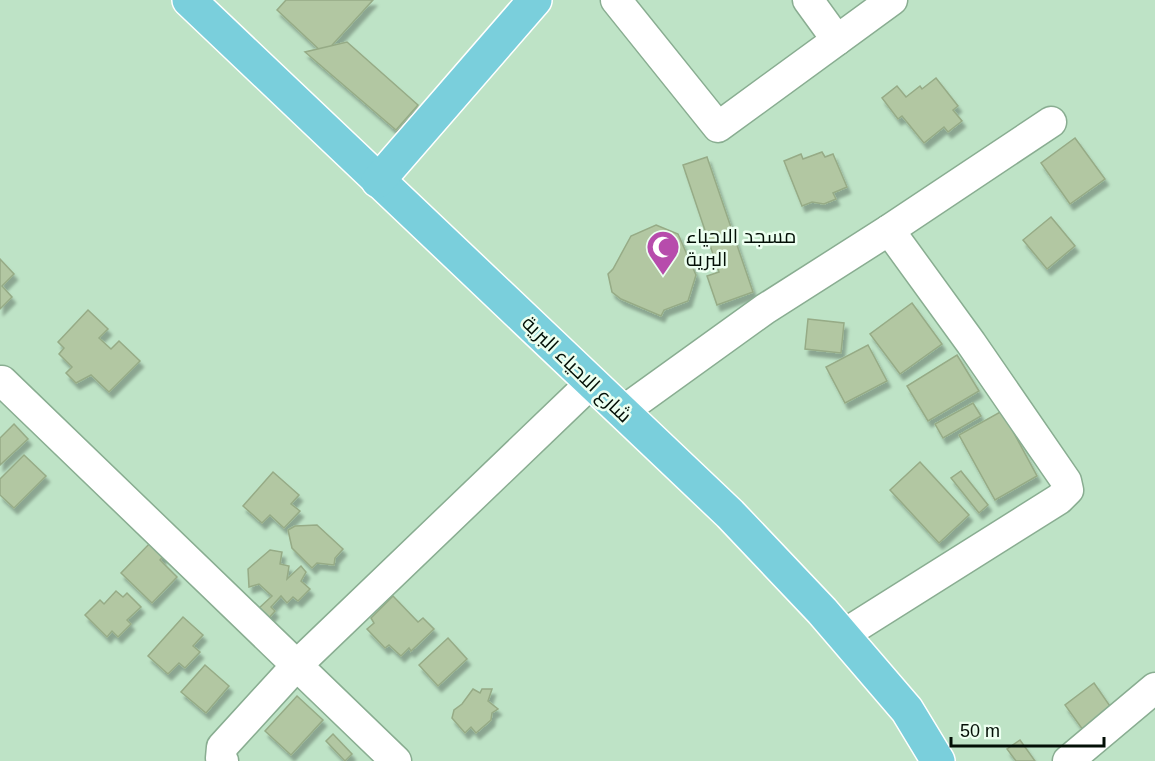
<svg xmlns="http://www.w3.org/2000/svg" width="1155" height="761" font-family="Helvetica,Cairo,sans-serif">
<style>
.building{fill:#b2c7a2;stroke:#96ab86;stroke-width:1.5;filter:url(#shadow)}
.lines{fill:none;stroke-linecap:round;stroke-linejoin:round}
.minor-casing{stroke:#89ad91;stroke-width:33}
.major-casing{stroke:#fff;stroke-width:36}
.minor{stroke:#fff;stroke-width:30}
.major{stroke:#7acfdc;stroke-width:33}
.labels{text-anchor:middle;stroke-width:5;stroke-linejoin:round;paint-order:stroke}
.poi-label{font-size:20px;fill:#030f06;stroke:#ecfff0;text-anchor:start}
.street-label{font-size:20px;fill:#030f06;stroke:#ecfff0}
</style>
<defs>
<filter id="shadow"><feDropShadow dx="3.5" dy="6" stdDeviation="1.5" flood-color="#0004"/></filter>
</defs>
<rect width="100%" height="100%" fill="#bee3c6"/>
<!-- building -->
<g class="building">
<path d="M 286,0 L 373,0 L 324,54 L 277,10 Z"/>
<path d="M 347,42 L 418,105 L 396,130 L 305,52 Z"/>
<path d="M 936,78 L 958,106 L 953,110 L 962,121 L 948,132 L 944,127 L 924,143 L 902,116 L 898,119 L 882,98 L 897,86 L 906,97 L 920,86 L 922,89 Z"/>
<path d="M 1075,138 L 1105,179 L 1070,204 L 1041,163 Z"/>
<path d="M 822,152 L 825,157 L 833,154 L 847,187 L 833,193 L 836,199 L 824,204 L 812,202 L 802,206 L 784,161 L 801,154 L 803,159 Z"/>
<path d="M 707,157 L 753,292 L 717,305 L 707,276 L 719,272 L 683,165 Z"/>
<path d="M 1051,217 L 1075,246 L 1047,269 L 1023,240 Z"/>
<path d="M 656,225 L 678,234 L 696,275 L 688,301 L 664,310 L 661,316 L 621,299 L 612,292 L 608,274 L 613,269 L 631,236 Z"/>
<path d="M 0,259 L 14,274 L 2,286 L 12,297 L 0,309 Z"/>
<path d="M 912,303 L 942,344 L 900,374 L 870,334 Z"/>
<path d="M 88,310 L 108,329 L 99,338 L 111,349 L 119,341 L 140,361 L 109,392 L 91,375 L 76,383 L 66,373 L 72,367 L 59,354 L 64,348 L 58,342 Z"/>
<path d="M 808,319 L 844,323 L 841,353 L 805,349 Z"/>
<path d="M 868,345 L 887,381 L 845,403 L 826,367 Z"/>
<path d="M 957,355 L 979,391 L 928,421 L 907,386 Z"/>
<path d="M 973,403 L 981,416 L 943,438 L 935,424 Z"/>
<path d="M 1002,411 L 1037,476 L 995,500 L 959,435 Z"/>
<path d="M 14,424 L 28,439 L 0,465 L 0,438 Z"/>
<path d="M 24,455 L 46,476 L 14,508 L 0,495 L 0,479 Z"/>
<path d="M 920,462 L 969,515 L 939,543 L 890,490 Z"/>
<path d="M 961,471 L 988,505 L 979,513 L 951,478 Z"/>
<path d="M 273,472 L 299,495 L 291,504 L 300,511 L 284,528 L 270,515 L 262,523 L 243,506 Z"/>
<path d="M 317,525 L 343,549 L 335,558 L 334,565 L 317,563 L 312,568 L 292,548 L 288,530 L 295,526 Z"/>
<path d="M 152,541 L 165,554 L 160,560 L 177,577 L 152,603 L 121,573 Z"/>
<path d="M 270,550 L 282,552 L 280,564 L 289,566 L 287,579 L 301,566 L 306,572 L 301,581 L 310,589 L 298,601 L 293,597 L 287,603 L 281,596 L 271,607 L 275,611 L 268,619 L 258,609 L 272,596 L 259,584 L 249,587 L 248,569 Z"/>
<path d="M 116,591 L 123,597 L 127,593 L 141,607 L 127,620 L 131,624 L 118,637 L 112,631 L 107,637 L 85,615 L 100,600 L 104,604 Z"/>
<path d="M 393,596 L 418,622 L 423,618 L 434,629 L 411,651 L 409,648 L 401,656 L 389,645 L 385,648 L 367,629 L 374,623 L 371,618 Z"/>
<path d="M 183,617 L 203,635 L 193,646 L 200,652 L 185,668 L 179,663 L 168,674 L 148,656 Z"/>
<path d="M 448,638 L 467,659 L 438,686 L 419,665 Z"/>
<path d="M 205,665 L 229,686 L 206,713 L 181,692 Z"/>
<path d="M 1094,683 L 1112,709 L 1083,730 L 1065,705 Z"/>
<path d="M 473,689 L 480,693 L 482,689 L 492,689 L 488,701 L 498,709 L 492,713 L 491,720 L 476,733 L 471,727 L 465,733 L 452,718 L 454,710 L 462,704 Z"/>
<path d="M 297,696 L 323,720 L 291,755 L 265,731 Z"/>
<path d="M 333,734 L 352,754 L 345,761 L 326,741 Z"/>
<path d="M 1020,740 L 1035,761 L 1016,761 L 1007,749 Z"/>
</g>
<g class="lines">
<defs>
<g id="minor">
<path d="M 616,0 L 718,127 L 892,0"/>
<path d="M 808,0 L 837,40"/>
<path d="M 2,381 L 396,761"/>
<path d="M 622,412 L 765,309 L 889,230 L 1051,122"/>
<path d="M 843,635 L 1059,499 L 1068,490 L 1066,481 L 971,343 L 889,230"/>
<path d="M 223,761 L 221,758 L 222,747 L 296,666 L 591,383"/>
<path d="M 1068,761 L 1155,688"/>
</g>
<g id="major">
<path d="M 189,0 L 730,514 L 822,611 L 907,710 L 938,761"/>
<path d="M 378,181 L 535,0"/>
</g>
</defs>
<!-- minor casing -->
<use href="#minor" class="minor-casing"/>
<!-- major casing -->
<use href="#major" class="major-casing"/>
<!-- minor -->
<use href="#minor" class="minor"/>
<!-- major -->
<use href="#major" class="major"/>
</g>
<!-- icons -->
<defs>
<symbol id="mosque-pin" viewBox="-11 -11 22 30"><path d="M0 17L-7.5 6A9.5 9.5 0 1 1 7.5 6Z" fill="#b74cac" stroke="#ecfff0"/><path d="M3.5-4.9A6 6 0 1 0 3.5 4.9A5 5 0 1 1 3.5-4.9Z" fill="#fff"/></symbol>
</defs>
<g fill-rule="evenodd">
<use href="#mosque-pin" x="644" y="228" width="38" height="52"/>
</g>
<g class="labels">
<!-- poi labels -->
<g class="poi-label">
<text x="686" y="243">مسجد الاحياء<tspan x="686" dy="23">البرية</tspan></text>
</g>
<!-- street labels -->
<g class="street-label">
<text transform="translate(577 369) rotate(44)" y="7">شارع الاحياء البرية</text>
</g>
</g>
<!-- scale -->
<path d="M951 737v9h153v-9" fill="none" stroke="#030f06" stroke-width="3"/>
<text x="960" y="737" font-size="18" fill="#030f06" stroke="#ecfff0" stroke-width="4.5" paint-order="stroke">50 m</text>
</svg>
